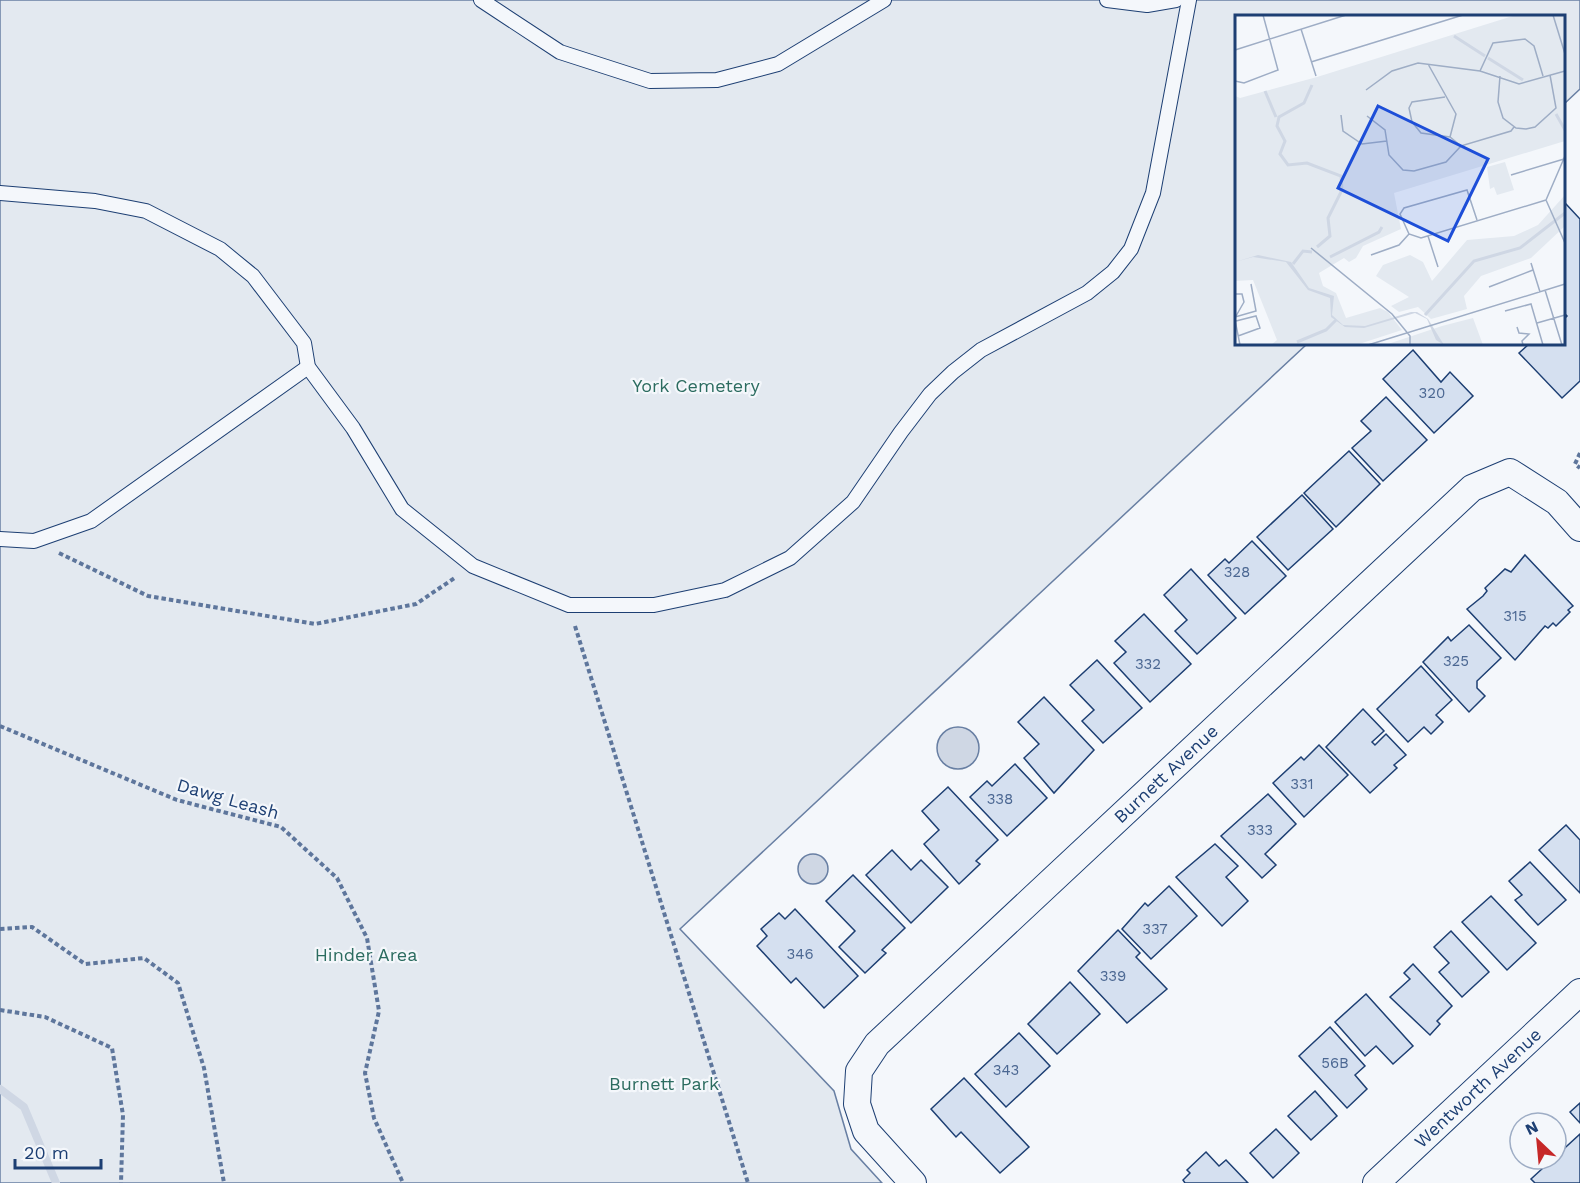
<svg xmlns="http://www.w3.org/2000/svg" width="1580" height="1183" font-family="'Work Sans',sans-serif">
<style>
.green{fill:#e3e9f0;stroke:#687fa3;stroke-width:1.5}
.water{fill:#cfd7e4;stroke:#687fa3;stroke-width:1.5}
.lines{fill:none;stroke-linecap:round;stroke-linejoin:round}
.stream{stroke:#cfd7e4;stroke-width:8}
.building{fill:#d5e0f0;stroke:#1d3f73;stroke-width:1.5}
.lane-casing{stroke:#1d3f73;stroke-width:16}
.street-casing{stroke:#1d3f73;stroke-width:28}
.path{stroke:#5e769c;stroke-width:4;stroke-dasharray:4.5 3;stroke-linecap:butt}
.lane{stroke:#f4f7fb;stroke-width:14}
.street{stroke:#f4f7fb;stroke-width:26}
.labels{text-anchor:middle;stroke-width:4.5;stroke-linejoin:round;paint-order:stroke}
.number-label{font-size:15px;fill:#4b6792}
.park-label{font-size:18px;fill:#2c6c60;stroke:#f4f7fb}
.street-label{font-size:18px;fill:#1d3f73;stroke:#f4f7fb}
.inset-river{fill:none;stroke:#cfd7e4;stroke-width:3}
.inset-road{fill:none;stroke:#9eadc5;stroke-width:1.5}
.view{fill:#1d4ed8;fill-opacity:0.15;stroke:#1d4ed8;stroke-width:3}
.inset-edge{fill:none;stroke:#1d3f73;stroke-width:3}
</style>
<rect width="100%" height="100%" fill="#f4f7fb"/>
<!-- green -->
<path class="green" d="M 0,0 L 1580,0 L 1580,89 L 1564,104 L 1564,16 L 1236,16 L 1236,344 L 1307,344 L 680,929 L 834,1091 L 851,1149 L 882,1183 L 0,1183 Z"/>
<!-- water -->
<g class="water">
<circle cx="958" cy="748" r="21"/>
<circle cx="813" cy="869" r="15"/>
</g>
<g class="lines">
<!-- stream -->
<path class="stream" d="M 0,1089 L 24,1107 L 56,1183"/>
</g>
<!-- building -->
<g class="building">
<path d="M 1566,204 L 1580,219 L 1580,381 L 1562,398 L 1519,353 L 1529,344 L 1564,344 L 1564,319 L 1567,316 L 1564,313 L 1564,206 Z"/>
<path d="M 1413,350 L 1441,382 L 1450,372 L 1473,396 L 1434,433 L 1383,379 Z"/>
<path d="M 1386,397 L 1427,440 L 1383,481 L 1352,448 L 1371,431 L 1361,421 Z"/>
<path d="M 1349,451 L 1380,484 L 1336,527 L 1304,493 Z"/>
<path d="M 1302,495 L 1333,529 L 1288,570 L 1257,537 Z"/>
<path d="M 1252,541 L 1286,576 L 1245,614 L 1208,575 L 1225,559 L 1229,563 Z"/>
<path d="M 1525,555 L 1573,606 L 1568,610 L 1570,612 L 1556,626 L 1553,623 L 1548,628 L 1545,626 L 1515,660 L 1467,609 L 1483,596 L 1487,591 L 1485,588 L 1505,569 L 1511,572 Z"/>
<path d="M 1191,569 L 1236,618 L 1197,654 L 1175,631 L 1187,620 L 1164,595 Z"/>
<path d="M 1144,614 L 1191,664 L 1150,702 L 1114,663 L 1126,652 L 1115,641 Z"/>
<path d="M 1469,625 L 1501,658 L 1477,681 L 1477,688 L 1485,696 L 1469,712 L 1423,662 L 1448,637 L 1451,641 Z"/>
<path d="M 1097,660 L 1142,708 L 1103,743 L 1082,721 L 1094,710 L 1070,685 Z"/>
<path d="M 1421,666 L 1452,700 L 1436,715 L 1443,722 L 1431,734 L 1424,727 L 1408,742 L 1377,709 Z"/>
<path d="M 1044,697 L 1094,750 L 1054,793 L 1024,758 L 1039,744 L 1018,722 Z"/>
<path d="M 1363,709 L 1384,731 L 1372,742 L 1375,745 L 1386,734 L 1406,755 L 1394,765 L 1397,768 L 1370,793 L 1326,747 Z"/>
<path d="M 1319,745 L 1348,775 L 1304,817 L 1273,783 L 1301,757 L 1304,760 Z"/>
<path d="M 1015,764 L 1047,798 L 1007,836 L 970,797 L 987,781 L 992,786 Z"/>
<path d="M 948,787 L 998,840 L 976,861 L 980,864 L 959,884 L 924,844 L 939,830 L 922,811 Z"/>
<path d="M 1268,794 L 1296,824 L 1265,854 L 1276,865 L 1262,878 L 1221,836 Z"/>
<path d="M 1566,825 L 1580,840 L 1580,893 L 1539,850 Z"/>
<path d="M 1215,844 L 1238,866 L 1226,877 L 1248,901 L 1222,926 L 1176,877 Z"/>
<path d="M 892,850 L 911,870 L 921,860 L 948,887 L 911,923 L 866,875 Z"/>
<path d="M 1530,862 L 1566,900 L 1538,925 L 1515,900 L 1522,895 L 1509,881 Z"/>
<path d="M 853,875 L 905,928 L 882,950 L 886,953 L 865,973 L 839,947 L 855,931 L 826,901 Z"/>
<path d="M 1169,886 L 1197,916 L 1151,959 L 1122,929 L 1145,903 L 1148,906 Z"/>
<path d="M 1491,896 L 1536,943 L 1507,970 L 1462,922 Z"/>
<path d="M 795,909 L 858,976 L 824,1008 L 796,978 L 791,983 L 757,946 L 767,936 L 761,929 L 779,913 L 785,919 Z"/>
<path d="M 1118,930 L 1140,953 L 1136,957 L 1167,989 L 1127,1023 L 1078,971 Z"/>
<path d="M 1451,931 L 1489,972 L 1462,997 L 1439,972 L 1449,963 L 1434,947 Z"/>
<path d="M 1413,964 L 1452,1006 L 1437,1021 L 1440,1024 L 1430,1035 L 1390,997 L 1410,979 L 1404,973 Z"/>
<path d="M 1070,982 L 1100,1014 L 1057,1054 L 1028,1024 Z"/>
<path d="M 1366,994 L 1413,1046 L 1393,1064 L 1376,1046 L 1365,1056 L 1335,1022 Z"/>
<path d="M 1330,1027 L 1365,1066 L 1355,1075 L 1367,1089 L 1347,1108 L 1299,1056 Z"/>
<path d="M 1019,1033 L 1050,1066 L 1006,1107 L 975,1074 Z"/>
<path d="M 964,1078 L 1029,1147 L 1000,1173 L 961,1132 L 956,1137 L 931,1109 Z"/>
<path d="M 1315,1091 L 1337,1116 L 1311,1140 L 1288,1116 Z"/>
<path d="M 1580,1103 L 1580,1123 L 1570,1112 Z"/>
<path d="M 1276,1129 L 1299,1153 L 1273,1178 L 1250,1153 Z"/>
<path d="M 1580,1134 L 1580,1183 L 1535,1183 L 1531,1179 Z"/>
<path d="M 1206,1152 L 1219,1166 L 1226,1160 L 1248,1183 L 1185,1183 L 1183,1180 L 1190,1173 L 1187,1170 Z"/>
</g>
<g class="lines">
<defs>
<g id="lane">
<path d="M 481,0 L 560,52 L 650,81 L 717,80 L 778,64 L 884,0"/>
<path d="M 1107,0 L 1147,5 L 1176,0"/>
<path d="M 0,193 L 95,201 L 146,211 L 220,249 L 253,276 L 304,343 L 308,367 L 353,428 L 402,509 L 473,566 L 569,605 L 654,605 L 725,590 L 790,558 L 853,502 L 901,432 L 930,394 L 953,372 L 981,350 L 1087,293 L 1113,272 L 1131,249 L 1153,193 L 1189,0"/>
<path d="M 0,539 L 34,541 L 91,521 L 308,367"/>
</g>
<g id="street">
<path d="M 913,1183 L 866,1131 L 857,1104 L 859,1071 L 877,1044 L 1472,488 L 1510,472 L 1557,502 L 1580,528"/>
<path d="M 1376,1183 L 1580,992"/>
</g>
</defs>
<!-- lane casing -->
<use href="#lane" class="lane-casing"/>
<!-- street casing -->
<use href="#street" class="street-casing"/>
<!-- path -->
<g class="path">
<path d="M 1580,453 L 1575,464 L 1580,468"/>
<path d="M 59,553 L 148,596 L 315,624 L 416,604 L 456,577"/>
<path d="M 575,626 L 748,1183"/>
<path d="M 0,726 L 177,800 L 281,827 L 337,878 L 367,938 L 379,1011 L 365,1073 L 374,1118 L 403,1183"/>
<path d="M 0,929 L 32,927 L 85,964 L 144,958 L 178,983 L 204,1068 L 224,1183"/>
<path d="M 0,1010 L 45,1017 L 112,1048 L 123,1115 L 121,1183"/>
</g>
<!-- lane -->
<use href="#lane" class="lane"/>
<!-- street -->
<use href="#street" class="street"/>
</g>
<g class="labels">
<!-- number labels -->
<g class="number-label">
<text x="1432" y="398">320</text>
<text x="1237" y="577">328</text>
<text x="1515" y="621">315</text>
<text x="1456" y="666">325</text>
<text x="1148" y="669">332</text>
<text x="1302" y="789">331</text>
<text x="1000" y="804">338</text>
<text x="1260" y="835">333</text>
<text x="1155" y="934">337</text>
<text x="800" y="959">346</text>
<text x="1113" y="981">339</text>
<text x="1335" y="1068">56B</text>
<text x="1006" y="1075">343</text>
</g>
<!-- park labels -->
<g class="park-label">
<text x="696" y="392">York Cemetery</text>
<text x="366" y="961">Hinder Area</text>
<text x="664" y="1090">Burnett Park</text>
</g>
<!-- street labels -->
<g class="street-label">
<text transform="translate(1166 774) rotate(-43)" y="6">Burnett Avenue</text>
<text transform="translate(228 799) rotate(16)" y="6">Dawg Leash</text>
<text transform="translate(1478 1088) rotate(-43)" y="6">Wentworth Avenue</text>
</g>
</g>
<!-- overview -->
<g transform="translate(1235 15)">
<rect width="330" height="330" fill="#f4f7fb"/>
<path d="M 281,0 L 330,0 L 330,126 L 159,178 L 166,214 L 128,231 L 121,243 L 114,247 L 109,243 L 84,258 L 88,271 L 101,278 L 111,303 L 145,293 L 153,297 L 167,315 L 121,330 L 36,330 L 42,325 L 18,265 L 0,266 L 0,81 L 5,83 L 82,62 ZM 270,147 L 279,175 L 262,180 L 259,172 L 255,174 L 252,152 ZM 330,180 L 330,211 L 296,243 L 246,261 L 229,281 L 232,294 L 196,304 L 183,292 L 164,297 L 156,291 L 174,282 L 141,261 L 148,250 L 175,240 L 188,247 L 197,266 L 232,225 L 279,221 L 303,210 ZM 238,303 L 248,330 L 150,330 L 207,311 Z" fill="#e3e9f0"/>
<path d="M 23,240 L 56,247 L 74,273 L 99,281 L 97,300 L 108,310 L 130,311 L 176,297 L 182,297 L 193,304 L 209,330 L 201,325 L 192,304 L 180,298 L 129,313 L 110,312 L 96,302 L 95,283 L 73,275 L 51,247 L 18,242 L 0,247 Z" fill="#cfd7e4"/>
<path class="inset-river" d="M 219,21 L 250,41M 253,43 L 288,65M 77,70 L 69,88 L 44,102 L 42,111 L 50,126 L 45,139 L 53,150 L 72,148 L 106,161 L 107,175 L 93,203 L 95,221 L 82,232M 30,76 L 41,102M 321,99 L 330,115M 95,242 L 144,217 L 147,212M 58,249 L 68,236 L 77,237M 190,300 L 239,246 L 285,233 L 330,198M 62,327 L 91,315 L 101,305"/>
<path class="inset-road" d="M 318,0 L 330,39M 66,14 L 81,61M 0,35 L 111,0M 76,47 L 228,0M 193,49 L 221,99 L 215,122M 245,56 L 258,28 L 290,24 L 299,31 L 308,61M 265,61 L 263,87 L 268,103 L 281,113 L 291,114 L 300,112 L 321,93 L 315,60M 0,66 L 9,68 L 43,55 L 28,0M 131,75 L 157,56 L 183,48 L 245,56 L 284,69 L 330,56M 210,82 L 177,87 L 174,93 L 177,107 L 186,118 L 215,122 L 226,131 L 276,116 L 279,112M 106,100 L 108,116 L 127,129 L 152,126M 132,101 L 150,115 L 154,140 L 168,155 L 179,156 L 211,147 L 226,131M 276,160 L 329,144M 311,185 L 330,141M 311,185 L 330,228M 242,205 L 232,175 L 169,193 L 165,199 L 174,219 L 186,223 L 311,185M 193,221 L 203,252M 76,233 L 157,299 L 175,321 L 175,330M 136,240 L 164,230 L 174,219M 296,248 L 305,277M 254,272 L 298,255M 310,275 L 327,330M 0,279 L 7,279 L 9,287 L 1,301M 270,296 L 296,289 L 308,330M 0,302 L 21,296 L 16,269M 0,305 L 5,330M 1,306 L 21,301 L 25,313 L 3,321M 302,308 L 330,300M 282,312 L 284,318 L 294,319 L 287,326 L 288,330M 133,330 L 330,269"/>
<path class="view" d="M 143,91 L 253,144 L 213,226 L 103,173 Z"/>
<rect width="330" height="330" class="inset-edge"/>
</g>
<!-- north arrow -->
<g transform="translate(1538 1141) rotate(334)"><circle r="28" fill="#f4f7fb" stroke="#9eadc5" stroke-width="1.5"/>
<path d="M0-4.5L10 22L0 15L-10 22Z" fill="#c62828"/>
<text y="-9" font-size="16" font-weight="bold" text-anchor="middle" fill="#1d3f73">N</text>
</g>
<!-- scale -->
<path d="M15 1159v9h86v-9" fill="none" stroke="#1d3f73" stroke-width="3"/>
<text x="24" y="1159" font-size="18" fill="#1d3f73" stroke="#f4f7fb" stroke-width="4.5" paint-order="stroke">20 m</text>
</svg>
